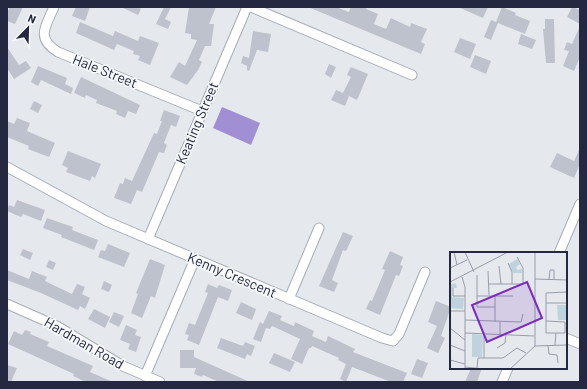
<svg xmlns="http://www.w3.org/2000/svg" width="587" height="389" font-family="Barlow,sans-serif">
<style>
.water{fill:#a08fd2}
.building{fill:#bec2cc}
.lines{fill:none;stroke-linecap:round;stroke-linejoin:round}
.minor-casing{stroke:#a7acb7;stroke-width:11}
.minor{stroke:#fff;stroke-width:9}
.labels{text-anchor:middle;stroke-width:3.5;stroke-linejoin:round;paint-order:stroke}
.street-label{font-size:14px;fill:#242941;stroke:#f6f8fa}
.inset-road{fill:none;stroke:#989ca9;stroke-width:1}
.view{fill:#7b2cbf;fill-opacity:0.15;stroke:#7b2cbf;stroke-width:2}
.inset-edge{fill:none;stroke:#242941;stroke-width:2}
</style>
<rect width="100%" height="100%" fill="#e5e9ee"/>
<!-- water -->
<path class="water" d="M 222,107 L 260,123 L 251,145 L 213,128 Z"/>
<!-- building -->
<g class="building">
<path d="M 10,7 L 23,7 L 15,24 L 7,21 L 7,13 Z"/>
<path d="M 76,7 L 90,7 L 85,21 L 72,16 Z"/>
<path d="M 121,7 L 137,7 L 141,9 L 138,15 Z"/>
<path d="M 164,7 L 171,7 L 165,19 L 171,22 L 168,29 L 156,24 Z"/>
<path d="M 189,7 L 216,7 L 209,24 L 214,24 L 211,46 L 205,46 L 199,60 L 202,62 L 198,70 L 187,85 L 170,77 L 179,62 L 185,66 L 197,40 L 191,39 L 191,34 L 185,33 Z"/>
<path d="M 308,7 L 336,7 L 349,12 L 351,7 L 367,7 L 366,9 L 378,14 L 374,24 L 386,29 L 391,18 L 410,27 L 411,23 L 427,29 L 421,42 L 425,44 L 421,54 Z"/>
<path d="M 458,7 L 488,7 L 483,18 Z"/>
<path d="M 502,7 L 516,13 L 515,15 L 530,21 L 525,34 L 498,23 L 491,40 L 484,37 L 491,20 L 496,22 Z"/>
<path d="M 572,7 L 580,10 L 580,24 L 567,17 Z"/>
<path d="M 545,19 L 554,19 L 555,63 L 546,63 L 543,29 L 545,29 Z"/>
<path d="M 80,22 L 113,36 L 115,31 L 138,41 L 140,36 L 159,43 L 150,65 L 138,60 L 140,56 L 133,54 L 134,51 L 117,44 L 114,50 L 76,33 Z"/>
<path d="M 580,26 L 580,57 L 574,71 L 563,66 L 569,51 L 564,50 L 567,42 L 572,44 Z"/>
<path d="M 253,31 L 271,34 L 268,52 L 257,50 L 249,71 L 247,70 L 247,66 L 241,63 L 243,56 L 249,58 Z"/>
<path d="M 521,34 L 536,40 L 532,49 L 518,44 Z"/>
<path d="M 460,38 L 476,44 L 470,59 L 454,52 Z"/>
<path d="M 7,47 L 19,65 L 26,61 L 31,68 L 14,79 L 7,68 Z"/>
<path d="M 475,55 L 491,61 L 486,74 L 470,67 Z"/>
<path d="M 329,64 L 336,67 L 331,78 L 325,74 Z"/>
<path d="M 38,66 L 67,78 L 65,84 L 73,88 L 71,94 L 41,80 L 38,86 L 31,82 Z"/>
<path d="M 351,67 L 368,74 L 357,100 L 349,96 L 345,106 L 331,100 L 336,90 L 343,93 L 351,77 L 347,75 Z"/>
<path d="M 81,77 L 140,105 L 136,114 L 128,111 L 125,118 L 116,114 L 117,111 L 96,103 L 97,100 L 86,95 L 85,98 L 74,93 Z"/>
<path d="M 34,101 L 42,105 L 38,113 L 30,109 Z"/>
<path d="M 164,110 L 180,116 L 176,127 L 171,125 L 164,143 L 167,145 L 164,153 L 159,152 L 142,192 L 137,190 L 131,204 L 114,198 L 120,183 L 123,184 L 125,178 L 132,181 L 154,133 L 157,134 L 162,121 L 160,121 Z"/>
<path d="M 17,118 L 30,123 L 27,131 L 55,143 L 49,157 L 28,149 L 29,146 L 7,137 L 7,121 L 14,124 Z"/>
<path d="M 580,148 L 580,164 L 574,178 L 550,167 L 557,153 L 574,161 Z"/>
<path d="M 68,151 L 101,164 L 95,178 L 92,176 L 90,181 L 66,172 L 68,168 L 62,165 Z"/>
<path d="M 17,200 L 45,210 L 41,221 L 23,214 L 21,217 L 7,211 L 9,205 L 14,207 Z"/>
<path d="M 47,218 L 73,227 L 72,230 L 98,240 L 94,250 L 61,237 L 62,235 L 43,228 Z"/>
<path d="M 343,232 L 353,236 L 346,251 L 343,250 L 332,280 L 338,283 L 334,292 L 319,286 Z"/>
<path d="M 108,244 L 130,253 L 124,267 L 98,257 L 101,250 L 105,251 Z"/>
<path d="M 23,249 L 33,253 L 30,260 L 20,255 Z"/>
<path d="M 390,251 L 403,257 L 400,265 L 403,266 L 399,276 L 396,275 L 380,315 L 366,309 L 370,300 L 372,301 L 385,270 L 382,269 Z"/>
<path d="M 150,259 L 165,265 L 155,298 L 151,296 L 142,318 L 131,313 L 138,294 L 136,293 Z"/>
<path d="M 49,260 L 56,263 L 53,270 L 46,267 Z"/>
<path d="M 7,270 L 29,279 L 32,271 L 47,277 L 45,281 L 72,294 L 77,284 L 85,287 L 82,294 L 90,298 L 85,309 L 80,306 L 78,310 L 41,293 L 7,280 Z"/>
<path d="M 104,281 L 112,285 L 109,292 L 101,289 Z"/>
<path d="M 208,284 L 217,288 L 219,285 L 232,290 L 228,301 L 218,297 L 199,345 L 187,340 L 189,335 L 185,334 L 189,323 L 195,325 L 208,293 L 205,292 Z"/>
<path d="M 436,301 L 451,307 L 441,336 L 445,338 L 438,353 L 427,348 L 437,326 L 428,322 Z"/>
<path d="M 241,302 L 256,309 L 252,320 L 236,313 Z"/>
<path d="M 94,309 L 110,317 L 105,328 L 88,319 Z"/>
<path d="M 269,311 L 282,316 L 280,320 L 294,326 L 295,322 L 314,331 L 312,336 L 326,342 L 328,336 L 355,349 L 353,352 L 407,373 L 403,382 L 391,382 L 352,367 L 346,382 L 340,379 L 346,364 L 338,360 L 339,358 L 312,346 L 311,348 L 309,348 L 302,364 L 291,359 L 300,339 L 272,326 L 270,329 L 266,328 L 261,342 L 253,339 L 260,322 L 263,324 Z"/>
<path d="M 114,312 L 124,316 L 119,327 L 109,322 Z"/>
<path d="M 126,325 L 137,330 L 135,335 L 141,337 L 136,352 L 128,349 L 130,344 L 120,340 Z"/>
<path d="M 25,330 L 31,332 L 30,334 L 49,342 L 47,346 L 93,366 L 90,372 L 113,382 L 86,382 L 73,376 L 74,374 L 8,344 L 14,331 L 22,335 Z"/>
<path d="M 221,338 L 243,346 L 245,342 L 255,346 L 251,356 L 247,354 L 245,359 L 217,348 Z"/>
<path d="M 180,350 L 194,350 L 194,357 L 250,382 L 219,382 L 203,375 L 202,377 L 194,374 L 196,368 L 180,368 Z"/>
<path d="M 274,353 L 295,362 L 290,372 L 269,363 Z"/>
<path d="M 417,359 L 428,363 L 422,378 L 411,374 Z"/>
<path d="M 7,365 L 17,368 L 11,382 L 7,382 Z"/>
<path d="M 471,368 L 482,368 L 477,382 L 465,382 Z"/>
</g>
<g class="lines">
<defs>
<g id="minor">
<path d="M 54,7 C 46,26 35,38 58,52 L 202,111"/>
<path d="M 251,7 L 412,75"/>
<path d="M 7,167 L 106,221 L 382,338 L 393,341 L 399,334 L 425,272"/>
<path d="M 148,239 L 247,7"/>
<path d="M 559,253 L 580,204"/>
<path d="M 289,299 L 319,228"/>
<path d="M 7,304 L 57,326 L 123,366 L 160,382"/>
<path d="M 566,338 L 580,344"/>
<path d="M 145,376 L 195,259"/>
<path d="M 502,382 L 508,368"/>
</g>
</defs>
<!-- minor casing -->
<use href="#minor" class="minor-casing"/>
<!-- minor -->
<use href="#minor" class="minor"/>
</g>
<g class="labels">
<!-- street labels -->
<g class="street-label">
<text transform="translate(105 71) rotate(22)" y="5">Hale Street</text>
<text transform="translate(197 123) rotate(-67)" y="5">Keating Street</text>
<text transform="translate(232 275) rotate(23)" y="5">Kenny Crescent</text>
<text transform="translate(84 343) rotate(30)" y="5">Hardman Road</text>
</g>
</g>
<!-- overview -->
<g transform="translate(450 252)">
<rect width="117" height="117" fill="#e5e9ee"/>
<path d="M 67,7 L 70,12 L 66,15 L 67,18 L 72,17 L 72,21 L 63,21 L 59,12 ZM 6,31 L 7,36 L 2,36 L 2,45 L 14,46 L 13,57 L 0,56 L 0,33 ZM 107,53 L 117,53 L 117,68 L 108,68 ZM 22,82 L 33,83 L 32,105 L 22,105 Z" fill="#bfd3df"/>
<path class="inset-road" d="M 4,0 L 7,13M 15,0 L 24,20M 85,0 L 85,94M 58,11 L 62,20 L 62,32M 49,14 L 51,32M 0,16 L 17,8M 38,19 L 39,43M 27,23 L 27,55 L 45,55M 12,25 L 15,35 L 15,117M 85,27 L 117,28M 99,28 L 100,18 L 104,18 L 104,28M 0,30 L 58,0M 39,32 L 73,32 L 73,16 L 67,5M 3,36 L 3,44 L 15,44M 27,44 L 63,44M 45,44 L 45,70M 96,51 L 116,51M 0,59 L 15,59M 15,68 L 71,70 L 73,62M 96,69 L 115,70 L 115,81 L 96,81 L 96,41 L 116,40M 0,76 L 15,88M 15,81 L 84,84M 50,83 L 50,70M 0,93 L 15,99M 98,93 L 99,102 L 107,103 L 108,111M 105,93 L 106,81M 47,96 L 55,91 L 56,82M 34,106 L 34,82M 0,108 L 15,112M 15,115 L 34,117M 27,116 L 28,106 L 53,106 L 67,96 L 76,101M 60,117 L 85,94 L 117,93"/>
<path class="view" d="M 77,30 L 92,66 L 37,90 L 22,53 Z"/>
<rect width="117" height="117" class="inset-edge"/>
</g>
<!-- border -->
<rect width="587" height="389" fill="none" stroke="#242941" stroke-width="16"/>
<!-- north arrow -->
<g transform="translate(28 28) rotate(23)" stroke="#f6f8fa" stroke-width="3" paint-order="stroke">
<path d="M0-3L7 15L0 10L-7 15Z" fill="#242941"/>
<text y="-6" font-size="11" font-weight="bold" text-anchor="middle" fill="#242941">N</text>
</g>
</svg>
